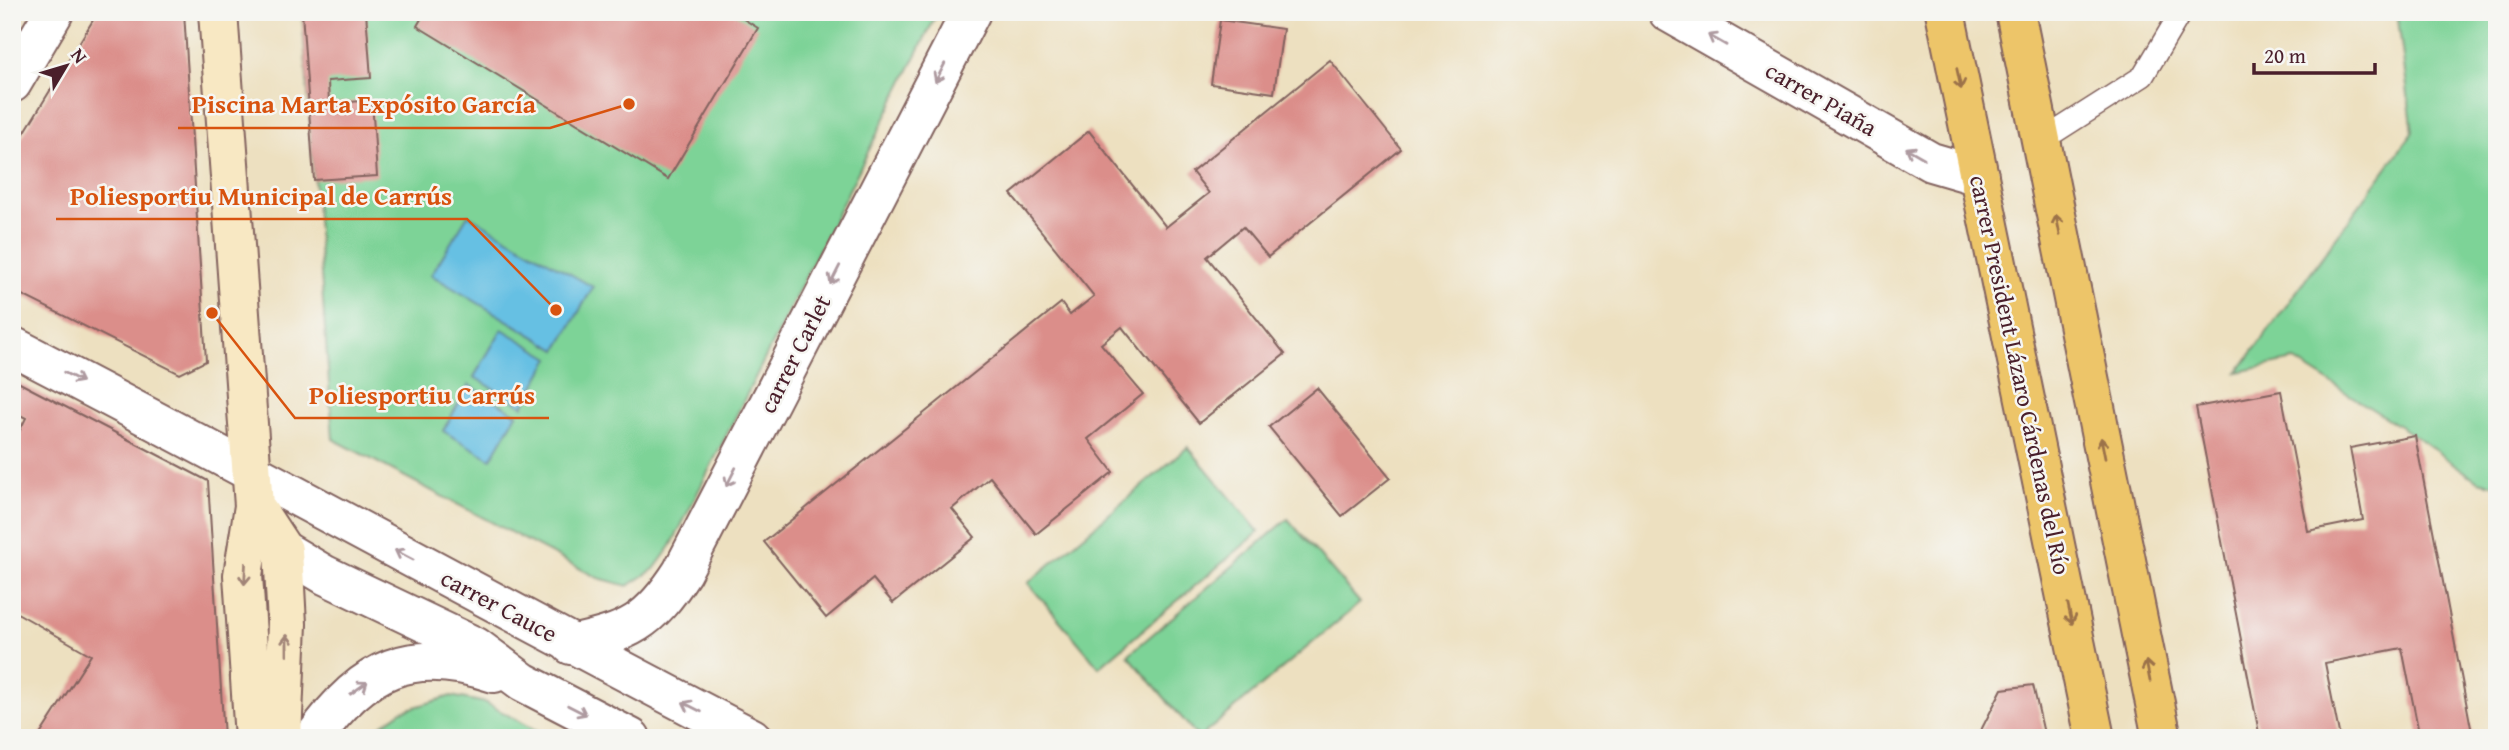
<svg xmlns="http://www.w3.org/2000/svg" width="2509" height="750" font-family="'Gentium Book Plus',serif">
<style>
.green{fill:#7dd397;stroke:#647961;stroke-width:2}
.water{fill:#66c0e3;stroke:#587087;stroke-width:2}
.building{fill:#db8e8a}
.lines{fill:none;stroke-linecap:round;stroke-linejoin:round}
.lane-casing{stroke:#83635f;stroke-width:24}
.street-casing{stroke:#83635f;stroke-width:42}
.secondary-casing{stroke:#83635f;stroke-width:42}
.primary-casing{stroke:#83635f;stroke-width:42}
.lane{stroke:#fff;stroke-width:21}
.street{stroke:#fff;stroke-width:38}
.secondary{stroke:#f8e8c3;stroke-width:38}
.primary{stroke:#edc569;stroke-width:38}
.oneway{stroke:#ae9aa0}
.oneway2{stroke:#9c724a}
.oneway3{stroke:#a18477}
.labels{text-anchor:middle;stroke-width:5;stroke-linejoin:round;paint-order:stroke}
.street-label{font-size:24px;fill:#4a1f2b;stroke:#f6f6f2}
.leader{fill:none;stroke:#d8530f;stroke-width:2.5}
.callout-dot{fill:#d8530f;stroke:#f6f6f2;stroke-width:2.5}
.callout-label{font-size:26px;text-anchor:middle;font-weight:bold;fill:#d8530f;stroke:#f6f6f2;stroke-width:5;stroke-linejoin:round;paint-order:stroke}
</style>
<rect width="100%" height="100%" fill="#f6f6f2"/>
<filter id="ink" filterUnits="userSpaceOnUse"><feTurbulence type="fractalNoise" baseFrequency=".0143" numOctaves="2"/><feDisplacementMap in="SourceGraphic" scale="14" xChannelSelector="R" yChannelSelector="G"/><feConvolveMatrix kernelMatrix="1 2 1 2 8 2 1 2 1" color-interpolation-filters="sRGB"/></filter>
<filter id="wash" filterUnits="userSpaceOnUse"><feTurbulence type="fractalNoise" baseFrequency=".00686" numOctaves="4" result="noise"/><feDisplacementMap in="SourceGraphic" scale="28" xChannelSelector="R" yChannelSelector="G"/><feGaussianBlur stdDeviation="1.57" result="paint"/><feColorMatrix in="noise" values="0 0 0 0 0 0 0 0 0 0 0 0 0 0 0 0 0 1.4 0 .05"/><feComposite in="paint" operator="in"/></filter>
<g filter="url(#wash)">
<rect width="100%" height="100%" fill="#ede0c0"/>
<!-- green -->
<g class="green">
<path d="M 302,12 L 938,12 L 671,546 L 654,569 L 628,586 L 598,578 L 333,439 Z"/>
<path d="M 2397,12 L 2497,12 L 2497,485 L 2478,481 L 2415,436 L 2294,360 L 2238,372 L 2413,132 Z"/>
<path d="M 1188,447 L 1259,532 L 1099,667 L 1028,583 Z"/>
<path d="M 1288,519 L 1360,603 L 1199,738 L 1128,655 Z"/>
<path d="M 451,696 L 486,703 L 549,738 L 363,738 L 402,711 Z"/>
</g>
<!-- water -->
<g class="water">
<path d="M 468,215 L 593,287 L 557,350 L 431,275 Z"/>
<path d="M 502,329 L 550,358 L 523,406 L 474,377 Z"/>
<path d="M 469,385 L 517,414 L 491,459 L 443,431 Z"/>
</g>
<g id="blocks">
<!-- building -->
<g class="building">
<path d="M 98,12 L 184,12 L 206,361 L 180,374 L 12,290 L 12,153 Z"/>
<path d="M 302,12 L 366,12 L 371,78 L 328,81 L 329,104 L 372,100 L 377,176 L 314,180 Z"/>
<path d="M 425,12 L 732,12 L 758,28 L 668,179 L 417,26 Z"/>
<path d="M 1220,20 L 1283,29 L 1274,93 L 1211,84 Z"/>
<path d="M 1330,60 L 1401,149 L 1268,257 L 1243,227 L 1207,257 L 1285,354 L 1199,423 L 1122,327 L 1101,344 L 1143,394 L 1088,439 L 1113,472 L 1036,534 L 990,477 L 952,509 L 975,537 L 893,603 L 873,579 L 826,618 L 764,542 L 1061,303 L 1070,315 L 1094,296 L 1011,194 L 1089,131 L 1166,227 L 1209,193 L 1192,172 Z"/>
<path d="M 12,379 L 208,481 L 224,738 L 38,738 L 91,655 L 12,610 L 12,435 L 16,438 L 26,418 L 12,411 Z"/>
<path d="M 1317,388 L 1390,478 L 1342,516 L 1269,427 Z"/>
<path d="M 2281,391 L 2308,531 L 2363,520 L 2350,448 L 2415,436 L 2473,738 L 2420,738 L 2402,648 L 2325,663 L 2340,738 L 2260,738 L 2196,407 Z"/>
<path d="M 2033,685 L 2045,738 L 1977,738 L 2002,689 Z"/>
</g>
</g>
</g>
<g filter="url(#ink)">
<use href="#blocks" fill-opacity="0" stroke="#83635f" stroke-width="2"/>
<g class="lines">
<defs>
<path id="lane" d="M 2041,141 L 2143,76 L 2181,12"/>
<g id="street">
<path d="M 1668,12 L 1931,162 L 1979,176"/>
<path d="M 12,83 L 54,12"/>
<path d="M 12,346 C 260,474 504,610 752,738"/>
<path d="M 283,550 L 325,575 L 476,647 L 523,682 L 631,738"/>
<path d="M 571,645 C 630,632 649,623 682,572 L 971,12"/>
<path d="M 314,738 C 363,667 411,646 494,673"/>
</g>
<g id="secondary">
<path d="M 218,12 L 254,506 L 243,575 L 254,738"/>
<path d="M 254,506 L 283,550 L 287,624 L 282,738"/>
</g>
<g id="primary">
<path d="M 1945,12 L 2095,738"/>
<path d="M 2015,12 L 2162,738"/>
</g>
</defs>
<!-- lane casing -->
<use href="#lane" class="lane-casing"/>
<!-- street casing -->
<use href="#street" class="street-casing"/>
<!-- secondary casing -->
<use href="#secondary" class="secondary-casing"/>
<!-- primary casing -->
<use href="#primary" class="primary-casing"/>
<!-- lane -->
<use href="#lane" class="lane"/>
<!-- street -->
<use href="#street" class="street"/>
<!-- secondary -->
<use href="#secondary" class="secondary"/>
<!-- primary -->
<use href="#primary" class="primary"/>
</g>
<!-- one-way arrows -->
<defs><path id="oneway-shaft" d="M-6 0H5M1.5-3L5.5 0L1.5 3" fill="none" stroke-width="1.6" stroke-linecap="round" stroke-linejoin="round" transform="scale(1.75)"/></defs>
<g class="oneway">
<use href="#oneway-shaft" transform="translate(1717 40) rotate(-150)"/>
<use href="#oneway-shaft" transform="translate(940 73) rotate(117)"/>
<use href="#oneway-shaft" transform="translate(1915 153) rotate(-150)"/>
<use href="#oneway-shaft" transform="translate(835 275) rotate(117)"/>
<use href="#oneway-shaft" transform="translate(73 377) rotate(27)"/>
<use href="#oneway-shaft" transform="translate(731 477) rotate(117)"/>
<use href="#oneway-shaft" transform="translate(404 555) rotate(-152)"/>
<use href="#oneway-shaft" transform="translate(359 688) rotate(-36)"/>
<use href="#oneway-shaft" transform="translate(692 707) rotate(-153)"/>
<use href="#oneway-shaft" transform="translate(577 710) rotate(27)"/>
</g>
<g class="oneway2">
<use href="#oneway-shaft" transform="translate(1959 79) rotate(78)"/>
<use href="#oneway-shaft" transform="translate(2058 225) rotate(-101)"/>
<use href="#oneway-shaft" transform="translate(2103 448) rotate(-101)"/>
<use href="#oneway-shaft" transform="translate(2070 614) rotate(78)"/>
<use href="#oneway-shaft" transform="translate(2148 671) rotate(-101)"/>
</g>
<g class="oneway3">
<use href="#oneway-shaft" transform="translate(245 574) rotate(93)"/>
<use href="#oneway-shaft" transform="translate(287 645) rotate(-90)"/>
</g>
</g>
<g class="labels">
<!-- street labels -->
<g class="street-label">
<text transform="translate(1821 99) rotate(30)" y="8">carrer Piaña</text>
<text transform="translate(795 354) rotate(-63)" y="8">carrer Carlet</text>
<text transform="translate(2020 375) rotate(78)" y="8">carrer President Lázaro Cárdenas del Río</text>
<text transform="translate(499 606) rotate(28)" y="8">carrer Cauce</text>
</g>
</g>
<!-- callouts -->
<path class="leader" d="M629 104L550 128H178M556 310L467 219H56M212 313L295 418H549"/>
<g class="callout-dot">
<circle cx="629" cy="104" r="7"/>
<circle cx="556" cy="310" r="7"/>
<circle cx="212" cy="313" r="7"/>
</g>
<g class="callout-label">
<text x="364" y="113">Piscina Marta Expósito García</text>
<text x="261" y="205">Poliesportiu Municipal de Carrús</text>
<text x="422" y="404">Poliesportiu Carrús</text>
</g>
<!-- margin -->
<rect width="2509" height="750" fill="none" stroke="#f6f6f2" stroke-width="42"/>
<!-- north arrow -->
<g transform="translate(66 66) rotate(52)" stroke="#f6f6f2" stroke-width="5" paint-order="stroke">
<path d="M0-5L12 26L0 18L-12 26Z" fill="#4a1f2b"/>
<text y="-10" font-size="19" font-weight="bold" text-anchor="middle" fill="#4a1f2b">N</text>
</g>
<!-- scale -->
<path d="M2254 63v10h121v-10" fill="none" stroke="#4a1f2b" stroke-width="3.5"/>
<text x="2264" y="63" font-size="21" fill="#4a1f2b" stroke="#f6f6f2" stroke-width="5" paint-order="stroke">20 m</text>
</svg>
